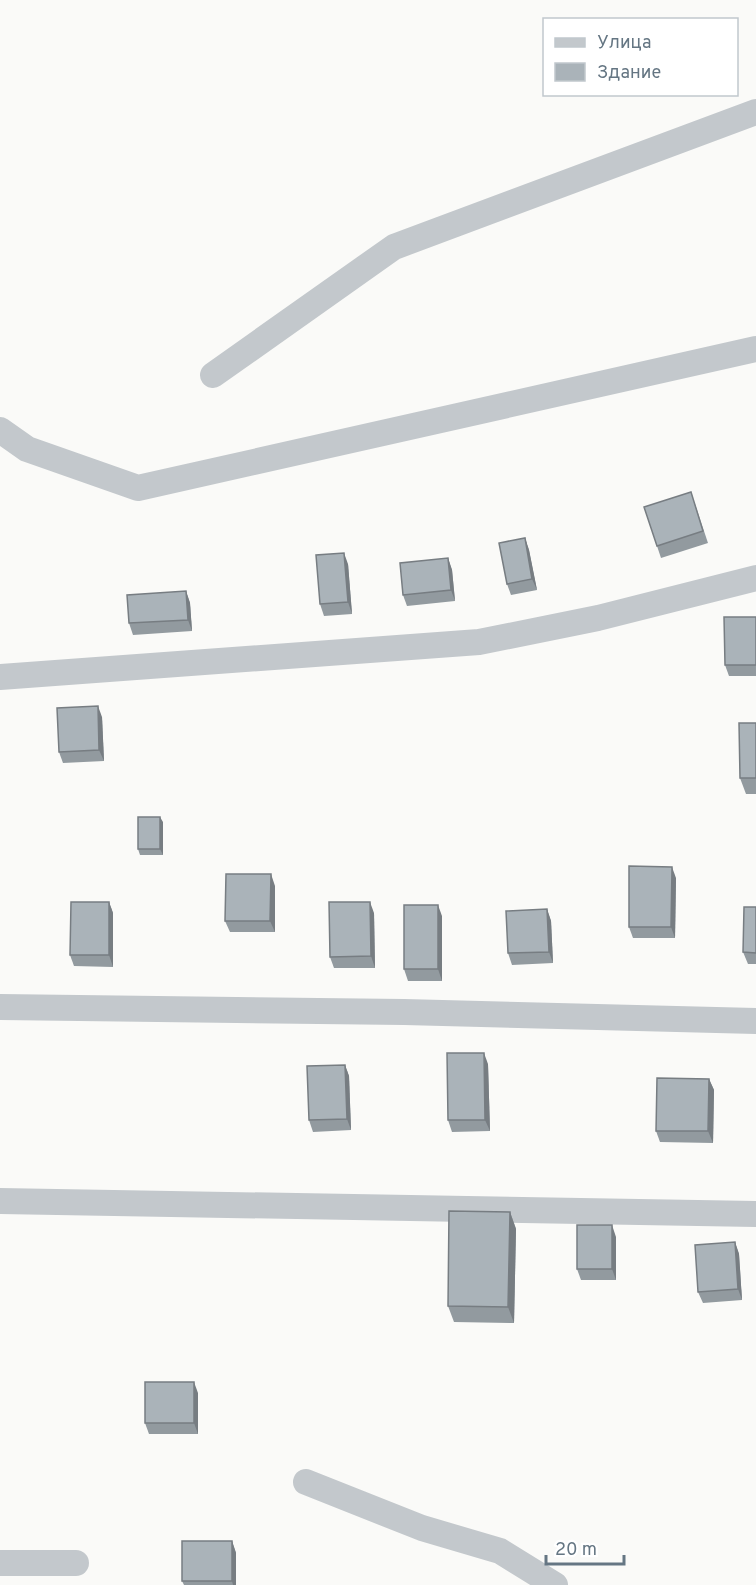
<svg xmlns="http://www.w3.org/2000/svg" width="756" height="1585" font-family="Overpass,sans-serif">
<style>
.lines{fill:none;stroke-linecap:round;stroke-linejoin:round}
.minor{stroke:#c3c8cc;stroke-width:26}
.wall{fill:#929a9f}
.shaded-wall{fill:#777d82}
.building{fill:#aab3b9;stroke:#777d82;stroke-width:1.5}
</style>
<rect width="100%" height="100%" fill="#fafaf8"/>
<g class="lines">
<!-- minor -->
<g class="minor">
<path d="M 213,375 L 394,247 L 756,112"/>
<path d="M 0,430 L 27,449 L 138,488 L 756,349"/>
<path d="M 0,677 L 479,642 L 598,618 L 756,578"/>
<path d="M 0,1007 L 404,1012 L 756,1021"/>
<path d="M 0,1201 L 756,1214"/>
<path d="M 306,1482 L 422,1528 L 500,1551 L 555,1585"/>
<path d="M 0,1563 L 76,1563"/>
</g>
</g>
<!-- wall -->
<g class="wall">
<path d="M 695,504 L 708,543 L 661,558 L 657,546 Z"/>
<path d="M 525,538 L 529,550 L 537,590 L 511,595 L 507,584 Z"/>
<path d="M 448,558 L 452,570 L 455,601 L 407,606 L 403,595 Z"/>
<path d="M 348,564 L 352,614 L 324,616 L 320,604 Z"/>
<path d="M 186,591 L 190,603 L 192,631 L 133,635 L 129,623 Z"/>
<path d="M 756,617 L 756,676 L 729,676 L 725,665 Z"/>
<path d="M 102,717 L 104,761 L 63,763 L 59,752 Z"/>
<path d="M 756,723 L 756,794 L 746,794 L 740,778 Z"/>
<path d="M 163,822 L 163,855 L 140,855 L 138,849 Z"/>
<path d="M 676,878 L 675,938 L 633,938 L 629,927 Z"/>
<path d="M 275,886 L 275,932 L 230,932 L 225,921 Z"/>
<path d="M 109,902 L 113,913 L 113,967 L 74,966 L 70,955 Z"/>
<path d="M 756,907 L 756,964 L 748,964 L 743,952 Z"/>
<path d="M 547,909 L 551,921 L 553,963 L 512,965 L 508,953 Z"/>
<path d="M 374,913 L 375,968 L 334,968 L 330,957 Z"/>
<path d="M 442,916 L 442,981 L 408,981 L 404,969 Z"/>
<path d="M 488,1064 L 490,1131 L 452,1132 L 448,1120 Z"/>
<path d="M 345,1065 L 349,1076 L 351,1130 L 313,1132 L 309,1120 Z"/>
<path d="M 709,1079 L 714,1090 L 713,1143 L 660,1142 L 656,1131 Z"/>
<path d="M 510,1212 L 516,1229 L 514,1323 L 454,1322 L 448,1306 Z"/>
<path d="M 616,1237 L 616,1280 L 581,1280 L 577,1269 Z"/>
<path d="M 735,1242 L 739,1254 L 742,1300 L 703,1303 L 698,1292 Z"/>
<path d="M 198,1393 L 198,1434 L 149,1434 L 145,1423 Z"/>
<path d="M 232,1541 L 236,1553 L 236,1585 L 184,1585 L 182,1581 Z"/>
</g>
<!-- shaded-wall -->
<g class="shaded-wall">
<path d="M 525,538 L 529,550 L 537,590 L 532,579 Z"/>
<path d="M 344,553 L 348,564 L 352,614 L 348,602 Z"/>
<path d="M 448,558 L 452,570 L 455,601 L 451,590 Z"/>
<path d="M 186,591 L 190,603 L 192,631 L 188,620 Z"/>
<path d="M 98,706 L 102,717 L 104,761 L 99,750 Z"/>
<path d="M 160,817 L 163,822 L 163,855 L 160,849 Z"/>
<path d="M 672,867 L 676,878 L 675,938 L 671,927 Z"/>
<path d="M 271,874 L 275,886 L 275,932 L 270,921 Z"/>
<path d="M 109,902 L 113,913 L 113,967 L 109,955 Z"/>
<path d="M 370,902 L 374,913 L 375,968 L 371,956 Z"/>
<path d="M 438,905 L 442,916 L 442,981 L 438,969 Z"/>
<path d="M 547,909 L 551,921 L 553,963 L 549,952 Z"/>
<path d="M 484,1053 L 488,1064 L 490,1131 L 485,1120 Z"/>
<path d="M 345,1065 L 349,1076 L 351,1130 L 347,1119 Z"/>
<path d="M 709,1079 L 714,1090 L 713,1143 L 708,1131 Z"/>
<path d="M 510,1212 L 516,1229 L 514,1323 L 508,1307 Z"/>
<path d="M 612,1225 L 616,1237 L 616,1280 L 612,1269 Z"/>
<path d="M 735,1242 L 739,1254 L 742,1300 L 738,1289 Z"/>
<path d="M 194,1382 L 198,1393 L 198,1434 L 194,1423 Z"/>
<path d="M 232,1541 L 236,1553 L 236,1585 L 233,1585 L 232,1581 Z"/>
</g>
<!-- building -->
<g class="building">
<path d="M 691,492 L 703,531 L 657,546 L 644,507 Z"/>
<path d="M 525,538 L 532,579 L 507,584 L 499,543 Z"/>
<path d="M 344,553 L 348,602 L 320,604 L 316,555 Z"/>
<path d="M 448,558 L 451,590 L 403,595 L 400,563 Z"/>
<path d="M 186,591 L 188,620 L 129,623 L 127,595 Z"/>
<path d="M 724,617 L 756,617 L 756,665 L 725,665 Z"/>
<path d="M 98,706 L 99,750 L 59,752 L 57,708 Z"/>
<path d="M 739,723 L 756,723 L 756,778 L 740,778 Z"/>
<rect x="138" y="817" width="22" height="32"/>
<path d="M 629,866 L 672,867 L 671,927 L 629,927 Z"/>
<path d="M 226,874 L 271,874 L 270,921 L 225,921 Z"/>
<path d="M 71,902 L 109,902 L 109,955 L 70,955 Z"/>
<path d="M 329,902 L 370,902 L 371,956 L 330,957 Z"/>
<rect x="404" y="905" width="34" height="64"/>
<path d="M 744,907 L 756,907 L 756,953 L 743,952 Z"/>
<path d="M 547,909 L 549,952 L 508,953 L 506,911 Z"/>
<path d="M 447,1053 L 484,1053 L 485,1120 L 448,1120 Z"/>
<path d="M 345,1065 L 347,1119 L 309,1120 L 307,1066 Z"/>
<path d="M 657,1078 L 709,1079 L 708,1131 L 656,1131 Z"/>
<path d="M 449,1211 L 510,1212 L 508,1307 L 448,1306 Z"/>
<rect x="577" y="1225" width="35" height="44"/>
<path d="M 735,1242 L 738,1289 L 698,1292 L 695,1245 Z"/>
<rect x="145" y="1382" width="49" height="41"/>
<rect x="182" y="1541" width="50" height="40"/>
</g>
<!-- legend -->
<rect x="543" y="18" width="195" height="78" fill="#ffffff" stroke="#c1c8cd" stroke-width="1.5"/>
<rect x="555" y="38" width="30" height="9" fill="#c3c8cc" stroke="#c1c8cd" stroke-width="1.5"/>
<text x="597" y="48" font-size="18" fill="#657683">Улица</text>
<rect x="555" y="63" width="30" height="18" fill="#aab3b9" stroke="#c1c8cd" stroke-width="1.5"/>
<text x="597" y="78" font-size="18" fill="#657683">Здание</text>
<!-- scale -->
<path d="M546 1555v9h78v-9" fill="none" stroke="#657683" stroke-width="3"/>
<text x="555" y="1555" font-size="18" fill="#657683" stroke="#ffffff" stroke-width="4.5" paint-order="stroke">20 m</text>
</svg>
